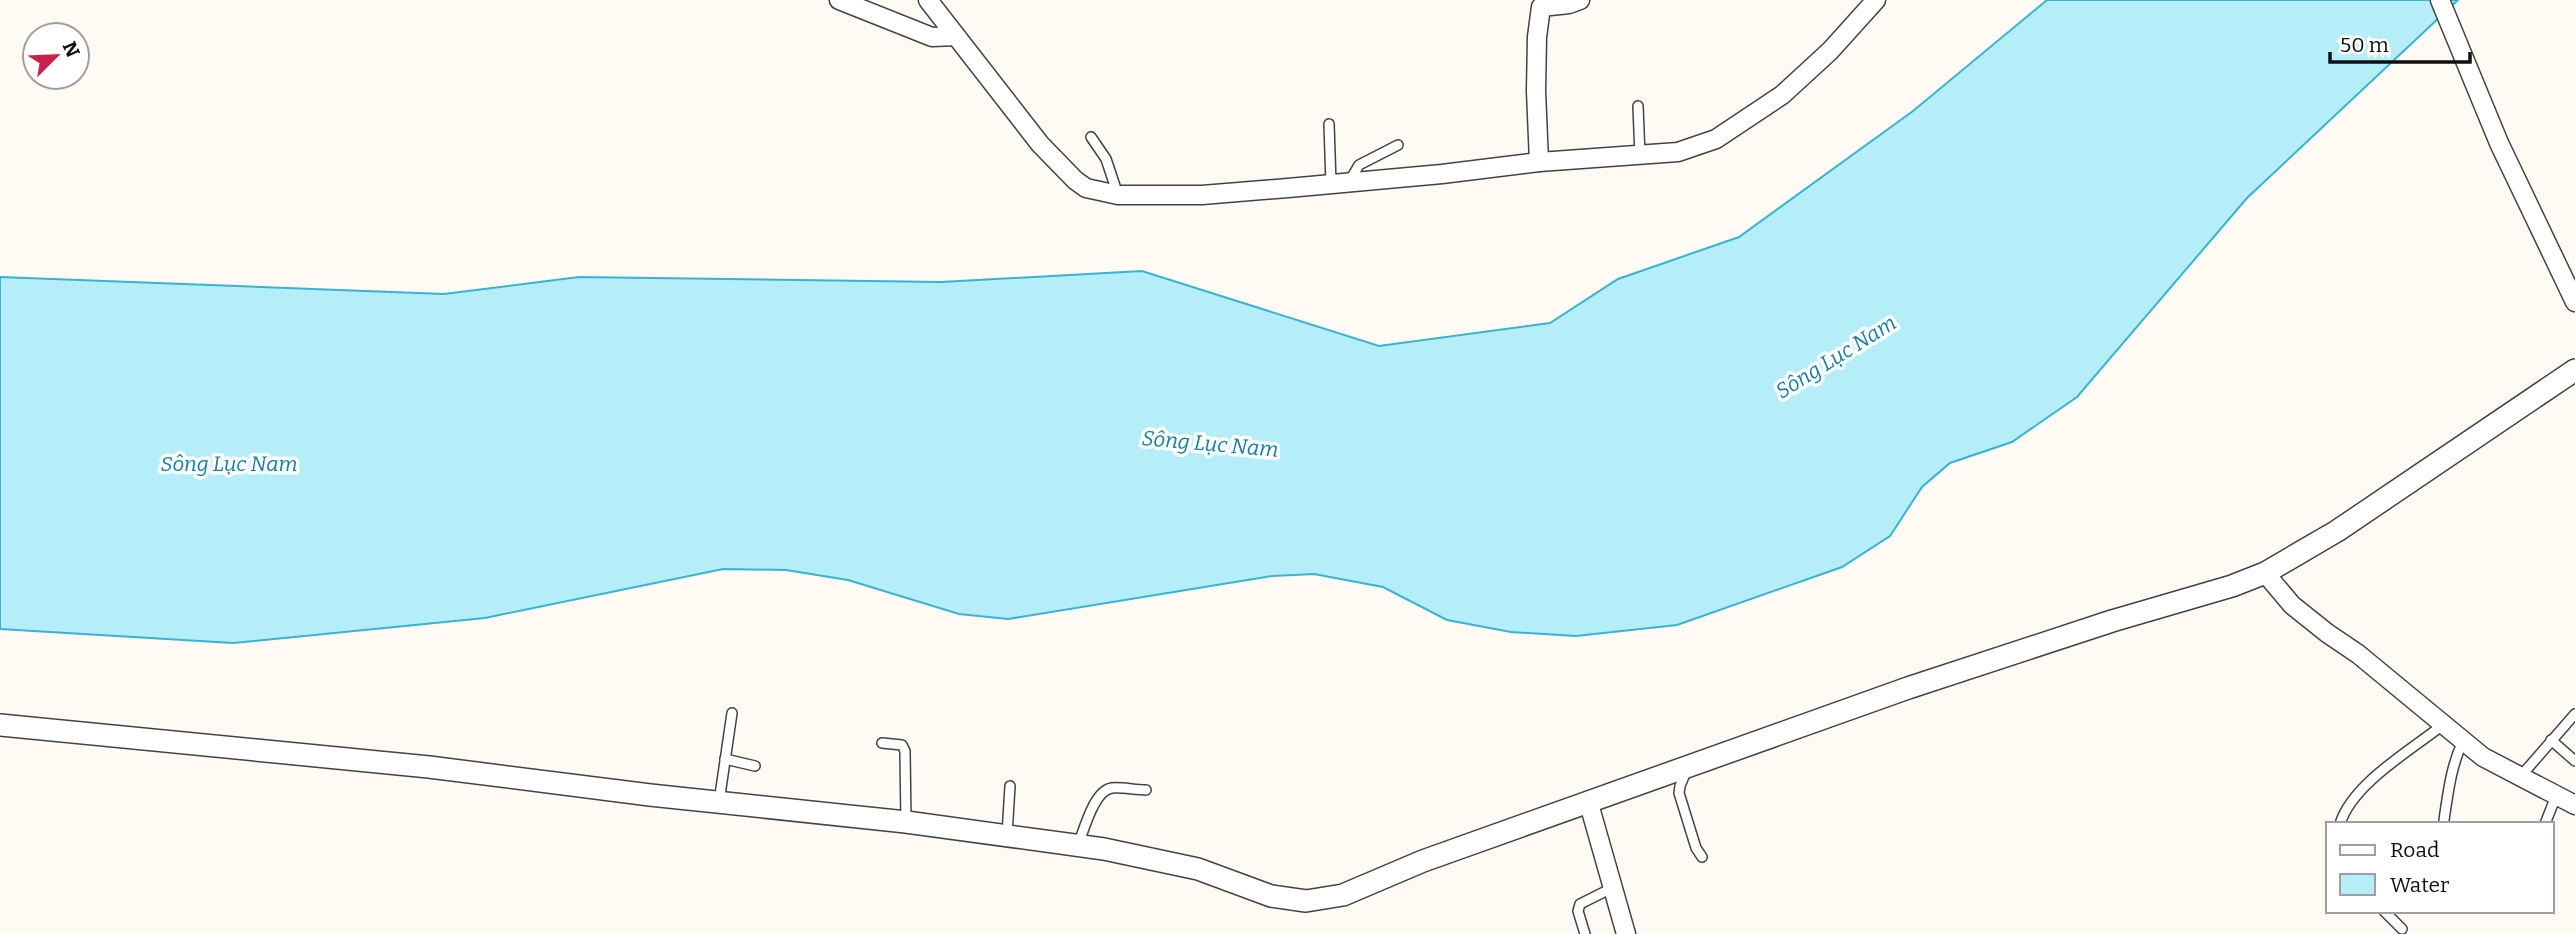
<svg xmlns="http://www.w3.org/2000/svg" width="2575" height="934" font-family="Bitter,serif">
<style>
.water{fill:#b5edf9;stroke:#38b3d4;stroke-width:2}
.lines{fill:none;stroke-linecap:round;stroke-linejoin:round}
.service-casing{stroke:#434343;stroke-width:12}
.minor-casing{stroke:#434343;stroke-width:21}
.tertiary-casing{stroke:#434343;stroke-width:24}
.service{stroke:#fff;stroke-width:9}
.minor{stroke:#fff;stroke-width:18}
.tertiary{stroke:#fff;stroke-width:21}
.labels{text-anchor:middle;stroke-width:7;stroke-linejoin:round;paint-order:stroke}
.water-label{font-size:21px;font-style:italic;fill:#117ea2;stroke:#fff}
</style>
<rect width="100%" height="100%" fill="#fffaf3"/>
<!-- water -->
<path class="water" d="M 2047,0 L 2458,0 L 2247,198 L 2077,397 L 2012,442 L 1950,463 L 1922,487 L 1890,536 L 1842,567 L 1677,625 L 1576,636 L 1511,632 L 1447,620 L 1383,587 L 1314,574 L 1272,576 L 1008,619 L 959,614 L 848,580 L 786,570 L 723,569 L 485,618 L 233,643 L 0,629 L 0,277 L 444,294 L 579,277 L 941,282 L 1142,271 L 1379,346 L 1550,323 L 1618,279 L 1739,237 L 1913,111 Z"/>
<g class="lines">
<defs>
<g id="service">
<path d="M 1638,106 L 1640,156"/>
<path d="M 1329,124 L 1331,184"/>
<path d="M 1091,137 L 1106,159 L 1118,195"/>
<path d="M 1349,182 L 1359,165 L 1398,145"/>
<path d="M 2551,740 L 2575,761"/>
<path d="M 882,743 L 902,745 L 905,751 L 906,822"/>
<path d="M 725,759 L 755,766"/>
<path d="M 1687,769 L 1680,786 L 1679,793 L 1696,848 L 1702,857"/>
<path d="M 2520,777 L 2575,714"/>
<path d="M 719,802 L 732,713"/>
<path d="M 2444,820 C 2448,793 2451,766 2463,741"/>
<path d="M 2340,824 C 2352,784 2411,750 2444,724"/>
<path d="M 2545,824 L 2556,796"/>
<path d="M 1007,835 L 1010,786"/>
<path d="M 1078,845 C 1084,830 1094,790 1112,788 C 1122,787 1135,790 1146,790"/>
<path d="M 2384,911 L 2402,929"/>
<path d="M 1585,934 L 1578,911 L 1580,904 L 1614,887"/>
</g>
<g id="minor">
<path d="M 839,0 L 932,37 L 956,36"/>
<path d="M 928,0 L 1040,144 L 1075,180 L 1086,188 L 1118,195 L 1202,195 L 1288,188 L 1442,174 L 1539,162 L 1678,152 L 1716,139 L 1782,95 L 1830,51 L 1876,0"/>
<path d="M 2440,0 L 2499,143 L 2575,302"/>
<path d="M 1539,162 L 1536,91 L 1537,37 L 1541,7 L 1569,4 L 1580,0"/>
<path d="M 2265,573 L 2292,605 L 2327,633 L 2358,654 L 2483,757 L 2575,805"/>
<path d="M 1589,804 L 1626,934"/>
</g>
<path id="tertiary" d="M 0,725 L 429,767 L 650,795 L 906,822 L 1104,849 L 1198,869 L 1271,896 L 1306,901 L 1343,895 L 1423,861 L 1908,688 L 2112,621 L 2232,586 L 2265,573 L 2337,531 L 2575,370"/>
</defs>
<!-- service casing -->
<use href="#service" class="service-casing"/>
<!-- minor casing -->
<use href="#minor" class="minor-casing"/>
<!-- tertiary casing -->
<use href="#tertiary" class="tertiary-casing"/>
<!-- service -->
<use href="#service" class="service"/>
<!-- minor -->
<use href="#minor" class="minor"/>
<!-- tertiary -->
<use href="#tertiary" class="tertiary"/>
</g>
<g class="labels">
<!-- water labels -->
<g class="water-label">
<text transform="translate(1836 357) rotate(-32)" y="7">Sông Lục Nam</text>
<text transform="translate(1210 444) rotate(5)" y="7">Sông Lục Nam</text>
<text x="229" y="471">Sông Lục Nam</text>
</g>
</g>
<!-- legend -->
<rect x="2326" y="822" width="228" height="91" fill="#ffffff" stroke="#9f9f9f" stroke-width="2"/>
<rect x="2340" y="845" width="35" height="10" fill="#ffffff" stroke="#9f9f9f" stroke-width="2"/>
<text x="2390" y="857" font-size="21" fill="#101010">Road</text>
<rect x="2340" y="874" width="35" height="21" fill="#b5edf9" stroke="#9f9f9f" stroke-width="2"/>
<text x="2390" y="892" font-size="21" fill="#101010">Water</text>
<!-- north arrow -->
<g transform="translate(56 56) rotate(66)"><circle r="33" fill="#ffffff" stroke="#9f9f9f" stroke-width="2"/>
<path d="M0-5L12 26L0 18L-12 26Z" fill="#c82048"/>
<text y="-10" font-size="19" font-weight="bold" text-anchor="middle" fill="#101010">N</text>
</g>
<!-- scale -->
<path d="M2330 52v10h140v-10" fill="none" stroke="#101010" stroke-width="3.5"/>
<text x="2340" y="52" font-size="21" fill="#101010" stroke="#ffffff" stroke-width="5" paint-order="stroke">50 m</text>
</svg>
